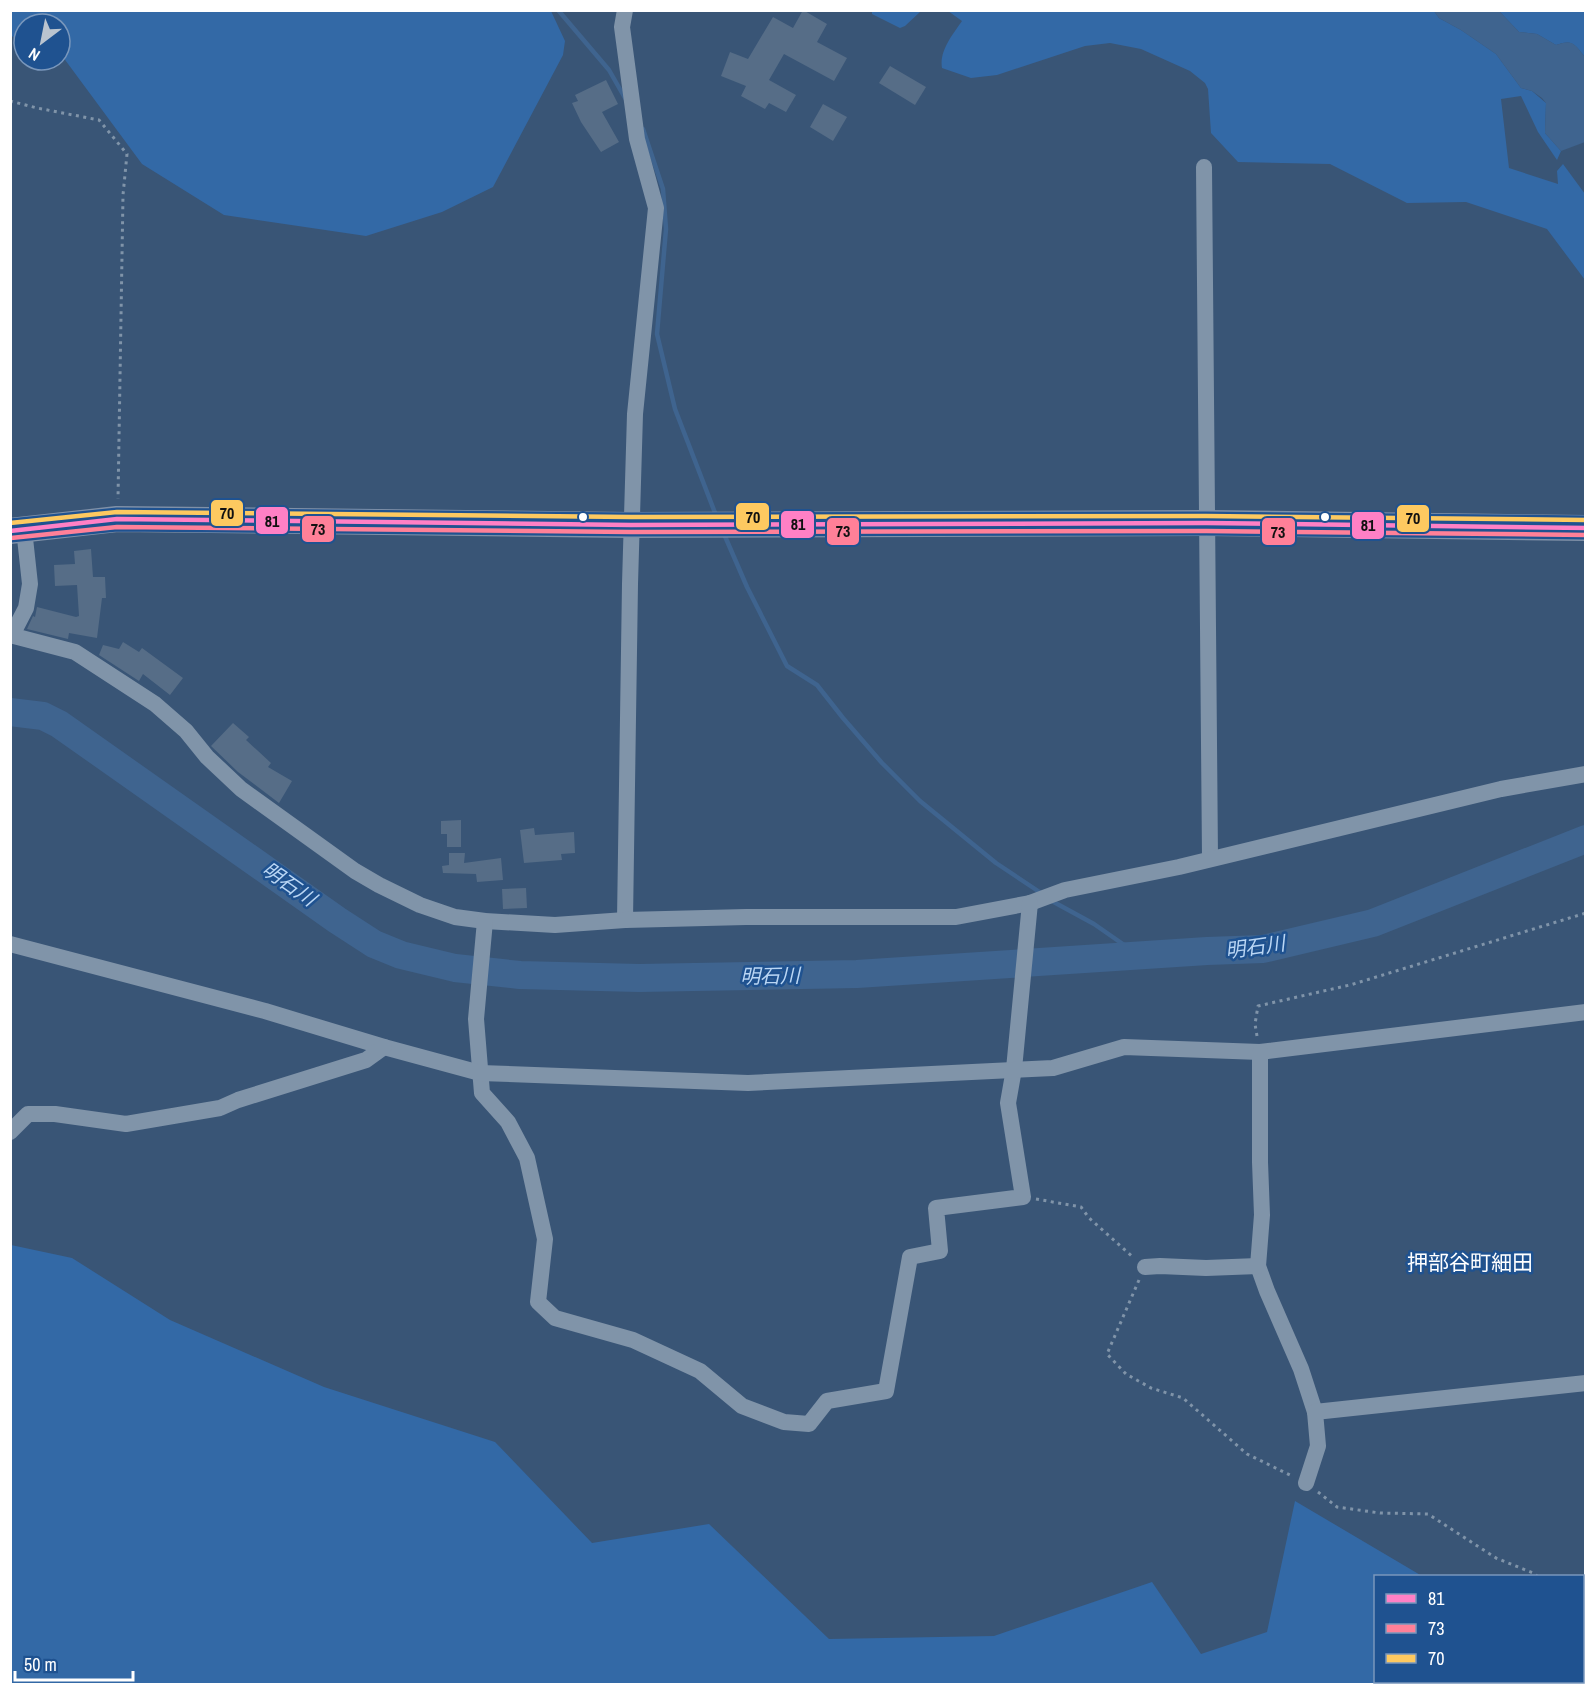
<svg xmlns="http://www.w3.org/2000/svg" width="1596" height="1695" font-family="'Archivo Narrow','Noto Sans JP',sans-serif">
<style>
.green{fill:#3369a6}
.water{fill:#3f648f}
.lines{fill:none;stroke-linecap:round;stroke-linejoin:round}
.stream{stroke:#3f648f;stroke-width:4.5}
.river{stroke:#3f648f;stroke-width:28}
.building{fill:#566d87}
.path{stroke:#8094a9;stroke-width:3;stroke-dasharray:3 4.5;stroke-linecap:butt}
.street{stroke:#8094a9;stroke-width:16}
.primary{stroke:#8091a8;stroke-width:26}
.bus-1-casing{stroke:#1f5290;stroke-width:9}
.bus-2-casing{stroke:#1f5290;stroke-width:9}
.bus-3-casing{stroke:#1f5290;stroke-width:9}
.bus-1{stroke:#ff80c5;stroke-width:4.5}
.bus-2{stroke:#ff8098;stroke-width:4.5}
.bus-3{stroke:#fdc960;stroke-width:4.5}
.bus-dot{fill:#fff;stroke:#1f5290;stroke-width:2}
.labels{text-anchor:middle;stroke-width:5;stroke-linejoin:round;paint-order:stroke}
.water-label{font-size:20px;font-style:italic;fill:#bad6f4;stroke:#1f5290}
.quarter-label{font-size:21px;fill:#fff;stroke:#1f5290}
.line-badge{stroke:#1f5290;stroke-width:2}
.pale-badge-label{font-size:16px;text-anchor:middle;font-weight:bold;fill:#111}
</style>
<rect width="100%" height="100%" fill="#395576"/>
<!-- green -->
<g class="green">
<path d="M 10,11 L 551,11 L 565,41 L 563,55 L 493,187 L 442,212 L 366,236 L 224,215 L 142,164 L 60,53 L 60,24 L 24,24 L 24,40 L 11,36 Z"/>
<path d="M 872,11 L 872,10 L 921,11 L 905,26 L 900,28 L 872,14 Z"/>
<path d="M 948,11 L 1434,11 L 1439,18 L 1461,30 L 1496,54 L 1521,88 L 1532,91 L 1546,103 L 1545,133 L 1561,151 L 1557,160 L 1538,132 L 1521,96 L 1501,99 L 1509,168 L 1558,184 L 1557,171 L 1563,164 L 1585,194 L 1585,280 L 1547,229 L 1466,202 L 1407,203 L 1330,164 L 1238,162 L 1211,133 L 1208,89 L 1205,83 L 1190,71 L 1141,49 L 1110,43 L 1085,46 L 997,75 L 971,78 L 942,68 C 939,51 953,34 962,21 Z"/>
<path d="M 1499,11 L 1585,11 L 1585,57 C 1574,44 1573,39 1556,45 L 1537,34 L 1519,32 Z"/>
<path d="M 11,1245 L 72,1258 L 170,1320 L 324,1387 L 495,1442 L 592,1543 L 709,1524 L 829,1639 L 994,1636 L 1152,1582 L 1201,1654 L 1267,1632 L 1295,1501 L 1422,1576 L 1376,1576 L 1376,1682 L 1582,1682 L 1583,1615 L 1586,1617 L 1585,1684 L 11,1684 Z"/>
</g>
<!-- water -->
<path class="water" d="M 1434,11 L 1499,11 L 1519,32 L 1537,34 L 1556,45 C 1574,39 1574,44 1585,57 L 1585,142 L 1561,151 L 1545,133 L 1546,103 L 1542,98 L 1532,91 L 1521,88 L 1496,54 L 1461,30 L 1439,18 Z"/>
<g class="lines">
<!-- stream -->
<g class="stream">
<path d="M 558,10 L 609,70 L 625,98"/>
<path d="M 643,129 L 663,189 L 666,229 L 657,334 L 675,409 L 717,518"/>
<path d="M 724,534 L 747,587 L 787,666 L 817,685 L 843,718 L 882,763 L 920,801 L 996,863 L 1041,893"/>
<path d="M 1050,900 L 1094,924 L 1140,956"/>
</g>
<!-- river -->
<path class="river" d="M 10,712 L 43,716 L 59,724 L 337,920 L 374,944 L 401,955 L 455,968 L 520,975 L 639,978 L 857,974 L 1207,951 L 1263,949 L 1373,923 L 1586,839"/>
</g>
<!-- building -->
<g class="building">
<path d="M 803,10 L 827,24 L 817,42 L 847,58 L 834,81 L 784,54 L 769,80 L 796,95 L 786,112 L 769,103 L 765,109 L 741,96 L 746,86 L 721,76 L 730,52 L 748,59 L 773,17 L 793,28 Z"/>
<path d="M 890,66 L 926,87 L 915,105 L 879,83 Z"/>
<path d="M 606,80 L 618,104 L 602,112 L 619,142 L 601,152 L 581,122 L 572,103 L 578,101 L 575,95 Z"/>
<path d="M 823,104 L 847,117 L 833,141 L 810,127 Z"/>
<path d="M 91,549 L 93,577 L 105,577 L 106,598 L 102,598 L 97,638 L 69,633 L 68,639 L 27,629 L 33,616 L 35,617 L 37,607 L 76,617 L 79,616 L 77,585 L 55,586 L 54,565 L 75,564 L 74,551 Z"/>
<path d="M 123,642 L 139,652 L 142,648 L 183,678 L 170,695 L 143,674 L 139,681 L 99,655 L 103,645 L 119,649 Z"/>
<path d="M 233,723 L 249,737 L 246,740 L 271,763 L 268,767 L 292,781 L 279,803 L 238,772 L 211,746 Z"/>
<path d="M 461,820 L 461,847 L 447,847 L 447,834 L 441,834 L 441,821 Z"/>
<path d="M 534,828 L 535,835 L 574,832 L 575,853 L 561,854 L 562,860 L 524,863 L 520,830 Z"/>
<path d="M 449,853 L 465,853 L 464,863 L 501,858 L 503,880 L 477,882 L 476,874 L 443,873 L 442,866 L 449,865 Z"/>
<path d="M 526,888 L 527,908 L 503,909 L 502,889 Z"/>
</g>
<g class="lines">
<!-- path -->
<g class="path">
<path d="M 10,101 L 37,108 L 99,120 L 127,154 L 123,195 L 118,499"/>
<path d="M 1257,1036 L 1255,1024 L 1258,1006 L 1350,985 L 1586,913"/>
<path d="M 1036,1199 L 1081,1207 L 1089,1218 L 1134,1258"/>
<path d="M 1139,1280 L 1107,1354 L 1126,1374 L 1151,1388 L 1183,1398 L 1247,1454 L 1292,1476"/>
<path d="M 1318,1492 L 1337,1507 L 1380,1513 L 1428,1514 L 1496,1558 L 1533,1573 L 1537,1576"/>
<path d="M 1582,1610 L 1586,1610"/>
</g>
<!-- street -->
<g class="street">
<path d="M 625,10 L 622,27 L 637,139 L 656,208 L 635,414 L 630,584 L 625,920"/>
<path d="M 1204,167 L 1210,858"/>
<path d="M 10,635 L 75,652 L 155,704 L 186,731 L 207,757 L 241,789 L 355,871 L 379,885 L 420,905 L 455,917 L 485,921 L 555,925 L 625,920 L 746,917 L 956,917 L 1030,903 L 1065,890 L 1179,867 L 1501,789 L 1586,774"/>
<path d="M 12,635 L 26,608 L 30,584 L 24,529"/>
<path d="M 485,921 L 476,1019 L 482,1093 L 508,1122 L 527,1158 L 545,1239 L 538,1302 L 555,1318 L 633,1340 L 700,1371 L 742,1406 L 784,1422 L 809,1424 L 827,1401 L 886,1391 L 910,1257 L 940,1251 L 936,1208 L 1023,1197 L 1008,1103 L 1014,1069 L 1030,903"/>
<path d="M 10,944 L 265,1011 L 384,1047 L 480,1073 L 748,1083 L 1053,1068 L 1124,1047 L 1260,1052 L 1586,1012"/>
<path d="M 1260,1052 L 1260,1162 L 1262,1215 L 1258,1266 L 1267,1291 L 1301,1369 L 1315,1412"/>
<path d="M 10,1132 L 28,1114 L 55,1114 L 126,1124 L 220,1108 L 238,1100 L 366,1060 L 384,1047"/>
<path d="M 1145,1267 L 1160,1266 L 1206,1268 L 1258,1266"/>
<path d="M 1306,1483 L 1318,1446 L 1315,1412 L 1586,1383"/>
</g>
<!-- primary -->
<path class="primary" d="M 10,531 L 117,519 L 631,525 L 1206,523 L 1586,528"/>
<defs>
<path id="bus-1" d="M 10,531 L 117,519 L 631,525 L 1206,523 L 1586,528"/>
<path id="bus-2" d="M 11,538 L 117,527 L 631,532 L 1206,531 L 1586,535"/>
<path id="bus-3" d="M 10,523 L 117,512 L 631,517 L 1206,516 L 1586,520"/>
</defs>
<!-- bus-1 casing -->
<use href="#bus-1" class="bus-1-casing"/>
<!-- bus-2 casing -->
<use href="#bus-2" class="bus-2-casing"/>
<!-- bus-3 casing -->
<use href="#bus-3" class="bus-3-casing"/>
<!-- bus-1 -->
<use href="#bus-1" class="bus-1"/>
<!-- bus-2 -->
<use href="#bus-2" class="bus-2"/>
<!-- bus-3 -->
<use href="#bus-3" class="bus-3"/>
</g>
<!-- markers -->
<g class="bus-dot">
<circle cx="583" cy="517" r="5"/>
<circle cx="1325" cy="517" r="5"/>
</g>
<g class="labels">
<!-- water labels -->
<g class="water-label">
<text transform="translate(289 884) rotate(35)" y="7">明石川</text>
<text transform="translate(1255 947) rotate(-8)" y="7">明石川</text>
<text transform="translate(770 976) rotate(-1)" y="7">明石川</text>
</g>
<!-- quarter labels -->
<g class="quarter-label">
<text x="1470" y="1270">押部谷町細田</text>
</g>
</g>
<g class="line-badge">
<rect x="210" y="499" width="34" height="28" rx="6" fill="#fdc960"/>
<rect x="735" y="502" width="35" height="29" rx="6" fill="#fdc960"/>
<rect x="1396" y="504" width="34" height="29" rx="6" fill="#fdc960"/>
<rect x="255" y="506" width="34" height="29" rx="6" fill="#ff80c5"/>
<rect x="780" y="510" width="35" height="29" rx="6" fill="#ff80c5"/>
<rect x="1351" y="511" width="34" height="29" rx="6" fill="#ff80c5"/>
<rect x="301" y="515" width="34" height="28" rx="6" fill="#ff8098"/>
<rect x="826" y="517" width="34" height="29" rx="6" fill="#ff8098"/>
<rect x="1261" y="517" width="35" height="29" rx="6" fill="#ff8098"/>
</g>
<g class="pale-badge-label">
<text x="227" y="519">70</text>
<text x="753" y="523">70</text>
<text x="1413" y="524">70</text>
<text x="272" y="527">81</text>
<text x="798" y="530">81</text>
<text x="1368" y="531">81</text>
<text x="318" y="535">73</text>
<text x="843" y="537">73</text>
<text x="1278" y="538">73</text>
</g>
<!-- border -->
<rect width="1596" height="1695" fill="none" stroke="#ffffff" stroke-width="24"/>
<!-- legend -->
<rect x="1374" y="1575" width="210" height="108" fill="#1f5290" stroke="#7997bc" stroke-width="1.5"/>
<rect x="1386" y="1594" width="30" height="9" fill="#ff80c5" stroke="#7997bc" stroke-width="1.5"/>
<text x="1428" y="1605" font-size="18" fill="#ffffff">81</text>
<rect x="1386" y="1624" width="30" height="9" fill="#ff8098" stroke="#7997bc" stroke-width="1.5"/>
<text x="1428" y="1635" font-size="18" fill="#ffffff">73</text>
<rect x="1386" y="1654" width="30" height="9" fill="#fdc960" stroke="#7997bc" stroke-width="1.5"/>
<text x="1428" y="1665" font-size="18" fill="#ffffff">70</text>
<!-- north arrow -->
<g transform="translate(42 42) rotate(212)"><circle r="28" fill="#1f5290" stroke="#7997bc" stroke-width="1.5"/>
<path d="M0-4.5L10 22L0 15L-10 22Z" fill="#bac4cf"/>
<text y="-9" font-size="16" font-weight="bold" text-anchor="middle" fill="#ffffff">N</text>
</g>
<!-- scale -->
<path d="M15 1671v9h118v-9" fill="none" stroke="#ffffff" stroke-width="3"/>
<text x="24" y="1671" font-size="18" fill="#ffffff" stroke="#1f5290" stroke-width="4.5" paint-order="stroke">50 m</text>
</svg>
